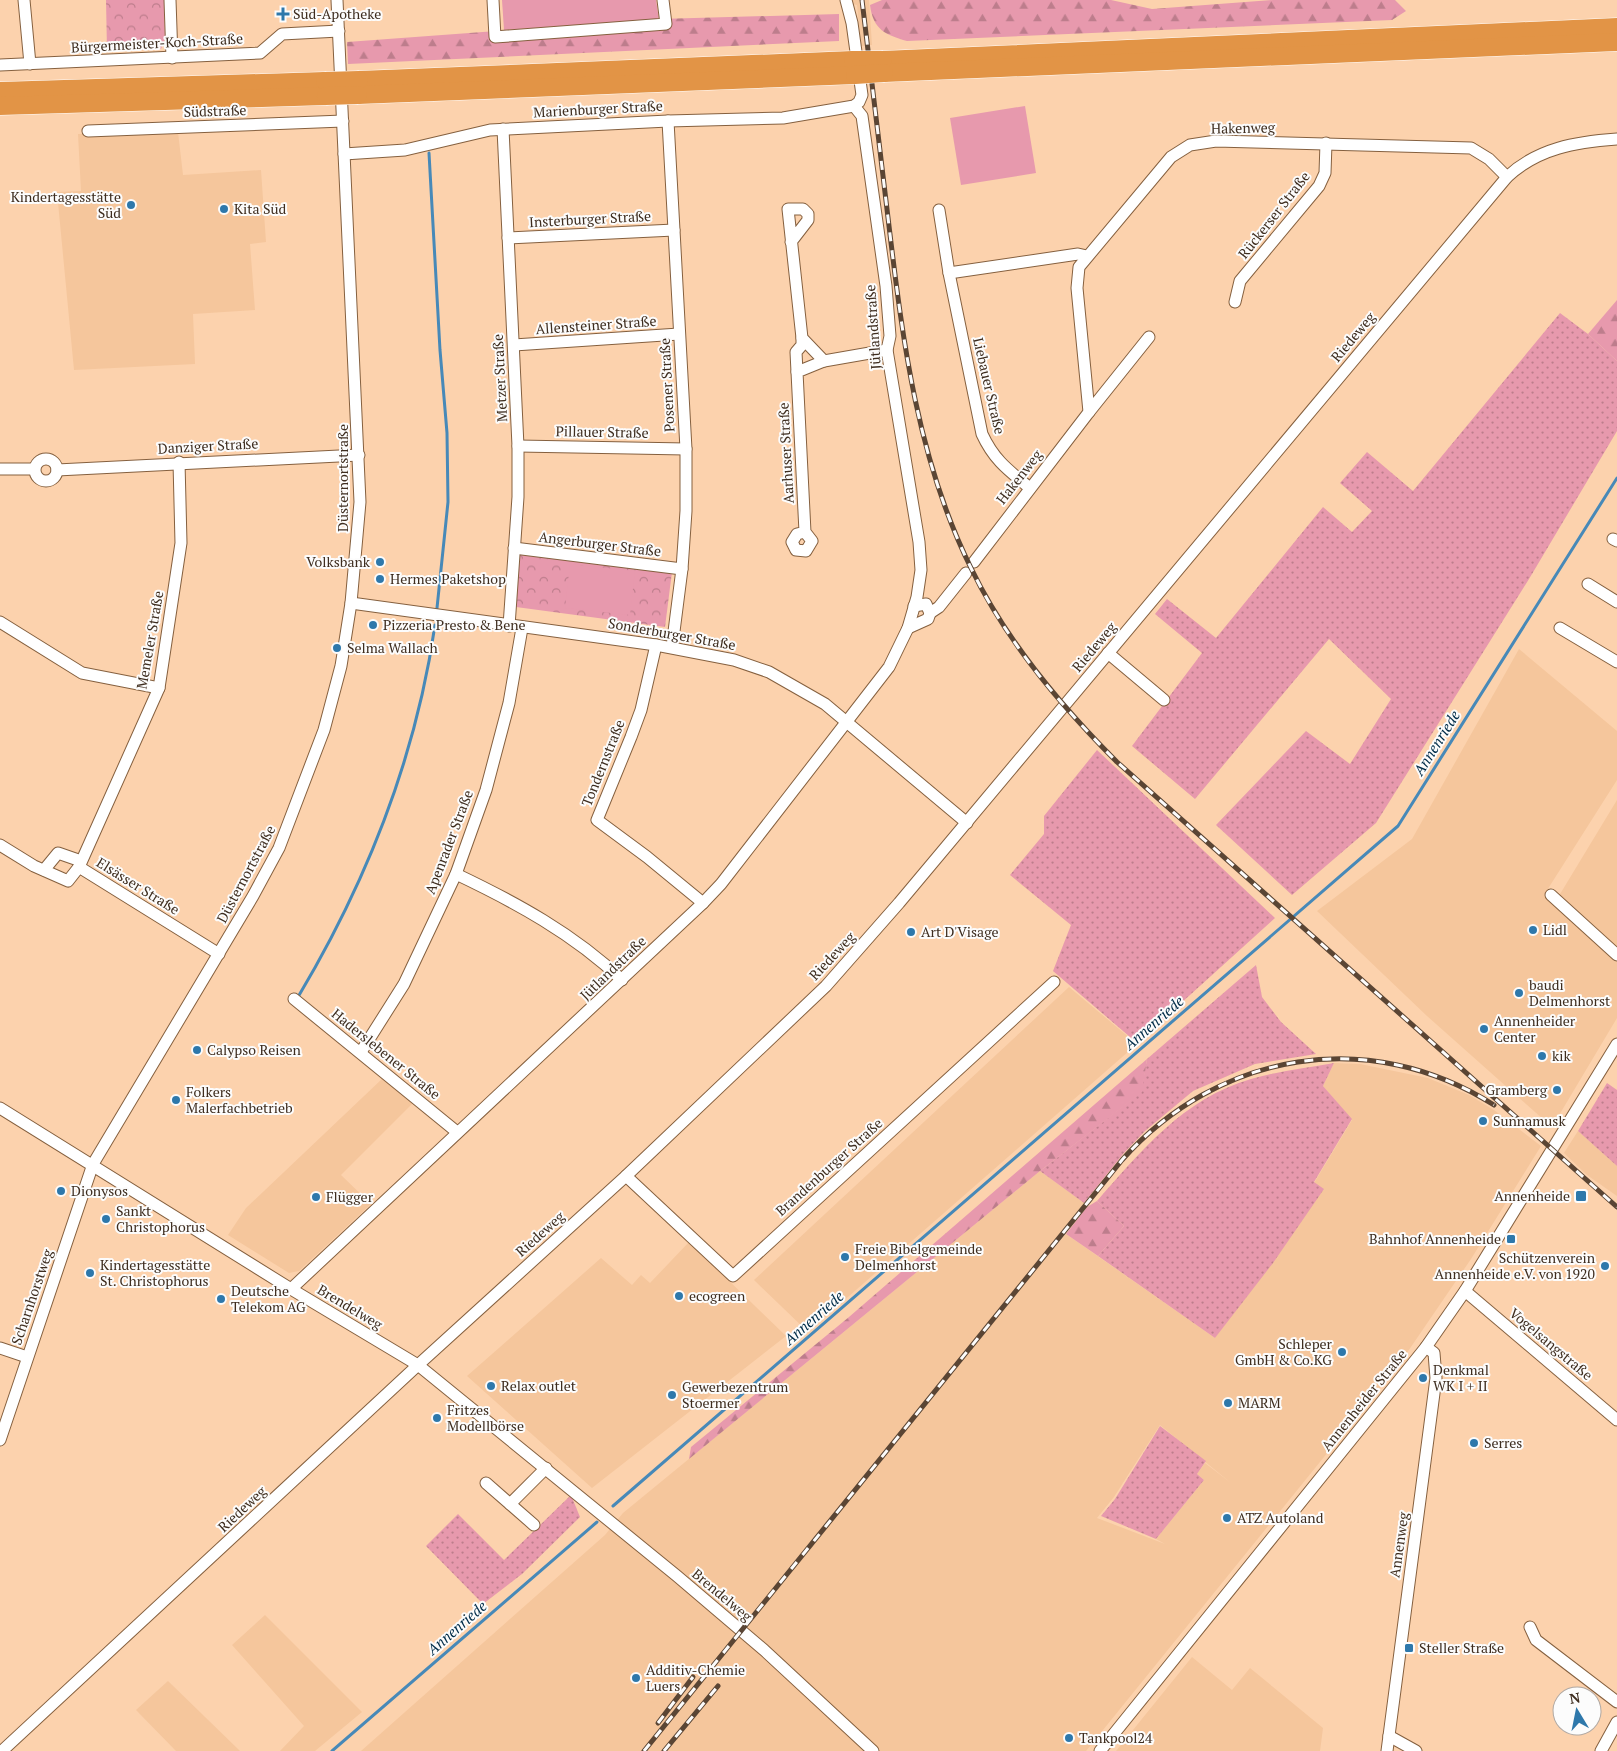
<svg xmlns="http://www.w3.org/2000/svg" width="1617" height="1751" font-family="'PT Serif',serif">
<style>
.built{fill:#f5c69c;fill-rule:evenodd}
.grass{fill:url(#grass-dots)}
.forest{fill:url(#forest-firs)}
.park{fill:url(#park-crowns)}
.garden{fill:#e799ad}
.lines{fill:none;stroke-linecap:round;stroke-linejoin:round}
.stream{stroke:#4789b8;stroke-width:3}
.minor-casing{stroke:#85603f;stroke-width:13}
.highway-casing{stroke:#fff;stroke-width:19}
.minor{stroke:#fff;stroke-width:11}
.highway{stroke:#e29446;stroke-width:18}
.rail-casing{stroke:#5a4534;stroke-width:5}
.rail{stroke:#fcfcfc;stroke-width:3;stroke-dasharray:9;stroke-linecap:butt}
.highway-bridge-casing{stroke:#fff;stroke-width:19;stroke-linecap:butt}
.highway-bridge{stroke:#e29446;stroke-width:18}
.poi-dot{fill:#2e78ab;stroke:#fcfcfc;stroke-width:2}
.labels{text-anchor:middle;stroke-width:4;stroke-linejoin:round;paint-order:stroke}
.poi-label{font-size:14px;fill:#3e2d1f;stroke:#fcfcfc;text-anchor:start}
.street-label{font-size:14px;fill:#3e2d1f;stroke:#fcfcfc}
.water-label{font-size:15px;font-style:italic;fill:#002c48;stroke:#fcfcfc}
</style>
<defs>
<pattern id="grass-dots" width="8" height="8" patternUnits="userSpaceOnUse" patternTransform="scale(1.25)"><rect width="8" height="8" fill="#e799ad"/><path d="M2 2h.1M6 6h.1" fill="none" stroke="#bd7d8c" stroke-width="1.8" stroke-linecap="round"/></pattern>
<pattern id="forest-firs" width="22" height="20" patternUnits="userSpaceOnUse" patternTransform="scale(1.25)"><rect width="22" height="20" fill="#e799ad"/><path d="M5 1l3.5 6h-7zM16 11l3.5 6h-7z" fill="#bd7d8c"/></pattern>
<pattern id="park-crowns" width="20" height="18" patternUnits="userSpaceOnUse" patternTransform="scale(1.25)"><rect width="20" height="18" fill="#e799ad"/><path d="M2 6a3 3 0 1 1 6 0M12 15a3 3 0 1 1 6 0" fill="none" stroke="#bd7d8c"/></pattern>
</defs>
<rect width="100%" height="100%" fill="#fcd2ad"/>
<!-- built -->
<g class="built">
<path d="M 852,0 L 869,0 L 872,45 L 861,46 L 857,5 L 852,4 Z"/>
<path d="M 178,132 L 183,175 L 261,170 L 266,242 L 250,244 L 255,310 L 193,314 L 195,364 L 74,370 L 57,192 L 81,191 L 78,134 Z"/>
<path d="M 1519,649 L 1617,731 L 1617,780 L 1544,895 L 1554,904 L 1617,800 L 1617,1018 L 1552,1127 L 1427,1016 L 1317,911 L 1412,839 Z"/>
<path d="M 1069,987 L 1137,1044 L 808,1332 L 754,1280 Z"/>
<path d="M 1334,1063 L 1360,1064 L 1428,1078 L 1469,1095 L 1494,1110 L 1541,1146 L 1471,1259 L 1400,1363 L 1086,1751 L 361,1751 L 605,1535 L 623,1513 L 1040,1171 L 1084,1203 L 1023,1286 L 1066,1234 L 1215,1338 L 1323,1189 L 1314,1183 L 1352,1120 L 1323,1086 ZM 1160,1425 L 1231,1483 L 1205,1463 L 1197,1474 L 1204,1480 L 1156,1539 L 1165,1544 L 1097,1518 L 1114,1497 Z"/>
<path d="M 383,1078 L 413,1103 L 341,1175 L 371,1204 L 299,1271 L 289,1273 L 228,1235 L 246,1208 Z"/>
<path d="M 1578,1131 L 1617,1166 L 1617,1196 L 1587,1175 L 1564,1153 Z"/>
<path d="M 689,1242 L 786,1336 L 592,1488 L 467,1376 L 601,1258 L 632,1285 L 641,1275 L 650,1283 Z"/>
<path d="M 265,1615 L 362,1712 L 315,1751 L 280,1751 L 304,1726 L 232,1645 Z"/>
<path d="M 1192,1657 L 1232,1690 L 1250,1668 L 1323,1728 L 1320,1751 L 1116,1751 Z"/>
<path d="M 168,1681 L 240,1751 L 176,1751 L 136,1710 Z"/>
</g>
<!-- grass -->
<g class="grass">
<path d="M 1560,313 L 1588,334 L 1617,361 L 1617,431 L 1529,579 L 1376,823 L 1292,895 L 1216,825 L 1306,731 L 1350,764 L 1391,699 L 1329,639 L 1195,799 L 1132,746 L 1202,653 L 1155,614 L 1167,599 L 1216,638 L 1323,507 L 1352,532 L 1372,511 L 1340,483 L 1367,452 L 1413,491 Z"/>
<path d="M 1097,750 L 1275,918 L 1137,1043 L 1053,971 L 1071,925 L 1010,875 L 1044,834 L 1044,816 Z"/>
<path d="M 1256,965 L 1262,997 L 1281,1022 L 1316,1054 L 1255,1064 L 1193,1091 L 1145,1131 L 1123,1154 L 1084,1203 L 1040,1171 L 1141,1092 L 1147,1059 Z"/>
<path d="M 1334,1063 L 1323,1086 L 1352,1119 L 1314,1182 L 1324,1189 L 1273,1263 L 1215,1338 L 1098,1256 L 1124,1226 L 1097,1201 C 1141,1151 1184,1098 1251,1079 C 1278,1071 1307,1068 1334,1063 Z"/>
<path d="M 1607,1083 L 1617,1090 L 1617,1166 L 1578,1131 Z"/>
<path d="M 1160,1426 L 1206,1461 L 1197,1474 L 1204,1480 L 1156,1539 L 1101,1516 L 1115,1499 Z"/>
<path d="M 571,1495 L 580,1517 L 522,1574 L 483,1604 L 426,1546 L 458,1514 L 504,1560 Z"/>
</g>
<!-- forest -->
<g class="forest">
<path d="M 882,0 L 1111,0 L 1152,9 L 1273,0 L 1395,0 L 1406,11 L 1392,20 L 907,41 C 886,35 873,30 870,5 Z"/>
<path d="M 839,14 L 839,41 L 348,64 L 347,42 L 659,19 Z"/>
<path d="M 1617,300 L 1617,361 L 1588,334 Z"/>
<path d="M 1147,1059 L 1142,1092 L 1040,1171 L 689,1459 L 691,1447 L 849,1317 Z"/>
<path d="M 1097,1201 L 1124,1226 L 1098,1256 L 1066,1234 L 1087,1207 Z"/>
</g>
<!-- park -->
<g class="park">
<path d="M 106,0 L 164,0 L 165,39 L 161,49 L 107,51 Z"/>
<path d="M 520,555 L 672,572 L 665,627 L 516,607 Z"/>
</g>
<!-- garden -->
<g class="garden">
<path d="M 502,0 L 656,0 L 659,19 L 504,30 Z"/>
<path d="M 1025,106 L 1036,173 L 961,185 L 950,118 Z"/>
<path d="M 570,564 L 635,571 L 630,615 L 565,608 Z"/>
</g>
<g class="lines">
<!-- stream -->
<g class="stream">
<path d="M 429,153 L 440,350 L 447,433 L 448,502 L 437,608"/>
<path d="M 298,997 C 366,883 416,757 435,625"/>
<path d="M 613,1506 L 1398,826 L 1617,478"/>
<path d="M 332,1751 L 597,1522"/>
</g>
<defs>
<g id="minor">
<path d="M 24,0 L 30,64"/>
<path d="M 170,0 L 172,58"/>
<path d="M 493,0 L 495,37 L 666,24 L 663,0"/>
<path d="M 0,65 L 260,53 L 282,34 L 339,31"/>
<path d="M 668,121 L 686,449 L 686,511 L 682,569 L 672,647"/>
<path d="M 503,129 L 518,446 L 518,497 L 509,626"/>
<path d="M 88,131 L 343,121"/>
<path d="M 344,154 L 405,150 L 490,130 L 668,121 L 783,118 L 854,106 L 859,102 L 862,95 L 852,23 L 846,0"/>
<path d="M 939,210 L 949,273 L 982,434 C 994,460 1008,470 1030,488"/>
<path d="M 508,238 L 674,230"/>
<path d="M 791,242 L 808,220 L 808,214 L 803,209 L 788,209 L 802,338 L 824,361 L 887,350"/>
<path d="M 949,273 L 1078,254 L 1087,256"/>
<path d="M 1235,302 L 1240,281 L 1319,186 L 1325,173 L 1326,143"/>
<path d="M 514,345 L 679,334"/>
<path d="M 797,372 L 796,352 L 802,345 L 802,338"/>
<path d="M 1089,412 L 1149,337"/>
<path d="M 518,446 L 686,449"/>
<circle cx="46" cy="470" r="11"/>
<path d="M 0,469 L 34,469"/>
<path d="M 57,470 L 359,455"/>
<path d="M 805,532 L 797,534 L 792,542 L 796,550 L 806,551 L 812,541 L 805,532 L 797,372 L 824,361"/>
<path d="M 1613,539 L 1617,541"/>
<path d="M 514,548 L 682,569"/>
<path d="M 974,562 L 1089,412 L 1077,288 L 1079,267 L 1171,157 L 1190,145 L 1216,141 L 1471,148 L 1489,159 L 1507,177"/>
<path d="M 1588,584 L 1617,602"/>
<path d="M 351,603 L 656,645 L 734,660 L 769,672 L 825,704 L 967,823"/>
<path d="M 930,613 L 939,607 L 966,573"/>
<path d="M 0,622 L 82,673 L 159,688"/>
<path d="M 908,628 L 928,619 L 930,613 L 926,604 L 914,606"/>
<path d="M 1560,628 L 1617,662"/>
<path d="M 656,645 L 641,710 L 631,737 L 597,820 L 647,857 L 703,903"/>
<path d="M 1108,653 L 1164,700"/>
<path d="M 0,845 L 34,866 L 68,881 L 79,867 L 219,954"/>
<path d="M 79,867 L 159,688 L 181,543 L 179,462"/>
<path d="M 44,870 L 58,853 L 81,861"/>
<path d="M 456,874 C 515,902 574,934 622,980"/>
<path d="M 1551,895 L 1617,955"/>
<path d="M 294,999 L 457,1132"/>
<path d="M 361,1052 L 404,984 L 456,874 L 486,790 L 509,703 L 522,628"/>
<path d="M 0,1108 L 291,1289 L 418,1365 L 677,1576 L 764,1650 L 873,1751"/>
<path d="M 626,1176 L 733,1276 L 1054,982"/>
<path d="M 291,1289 L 703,903 L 721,884 L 889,667 L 908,628 L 917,597 L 921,570 L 919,542 L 887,350 L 890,336 L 886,286 L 862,116 L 854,106"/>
<path d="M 1465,1291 L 1617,1420"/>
<path d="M 0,1348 L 27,1357"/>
<path d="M 0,1440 L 93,1164 L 253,896 L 279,848 L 324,730 L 341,666 L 351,603 L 360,502 L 337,0"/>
<path d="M 486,1483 L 534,1525"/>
<path d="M 510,1504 L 546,1468"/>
<path d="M 1530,1627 L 1536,1640 L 1617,1702"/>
<path d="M 1389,1736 L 1416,1751"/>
<path d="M 2,1751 L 418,1365 L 626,1176 L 826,986 L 899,903 L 1507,177 C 1538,148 1576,142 1617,139"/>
<path d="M 1100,1751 L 1426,1347 L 1465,1291 L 1617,1044"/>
<path d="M 1387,1751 L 1436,1378 L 1434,1353 L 1426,1347"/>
<path d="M 1601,1751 L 1617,1722"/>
</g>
<g id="highway">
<path d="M 883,60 L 1617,27"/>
<path d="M 884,73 L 1617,42"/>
<path d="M 359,80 L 853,60"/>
<path d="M 0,91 L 325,81"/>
<path d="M 358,95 L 855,75"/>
<path d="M 0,106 L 326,96"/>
</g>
</defs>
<!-- minor casing -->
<use href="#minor" class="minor-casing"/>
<!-- highway casing -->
<use href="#highway" class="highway-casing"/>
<!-- minor -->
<use href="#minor" class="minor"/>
<!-- highway -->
<use href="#highway" class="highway"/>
<defs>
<g id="rail">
<path d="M 862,0 C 871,75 880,151 889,226 C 903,343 918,461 971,568 C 1006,641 1060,705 1117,762 L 1617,1207"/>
<path d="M 658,1723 L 693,1677"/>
<path d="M 644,1751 L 1122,1160 C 1219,1051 1370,1026 1494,1105"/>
<path d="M 664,1751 L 718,1686"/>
</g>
</defs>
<!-- rail casing -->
<use href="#rail" class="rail-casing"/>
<!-- rail -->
<use href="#rail" class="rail"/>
<defs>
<g id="highway-bridge">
<path d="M 853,60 L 883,60"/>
<path d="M 855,75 L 884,73"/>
<path d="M 325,81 L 359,80"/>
<path d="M 326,96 L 358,95"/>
</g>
</defs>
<!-- highway-bridge casing -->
<use href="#highway-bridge" class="highway-bridge-casing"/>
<!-- highway-bridge -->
<use href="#highway-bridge" class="highway-bridge"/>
</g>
<!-- markers -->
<g class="poi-dot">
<path d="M280.5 6.5h5v5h5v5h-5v5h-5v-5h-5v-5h5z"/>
<circle cx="131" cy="205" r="5"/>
<circle cx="224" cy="209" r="5"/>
<circle cx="380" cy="562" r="5"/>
<circle cx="380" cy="579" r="5"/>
<circle cx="373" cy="625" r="5"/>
<circle cx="337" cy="648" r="5"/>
<circle cx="1533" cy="930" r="5"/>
<circle cx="911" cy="932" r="5"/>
<circle cx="1519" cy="993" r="5"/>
<circle cx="1484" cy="1029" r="5"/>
<circle cx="197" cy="1050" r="5"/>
<circle cx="1542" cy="1056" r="5"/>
<circle cx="1557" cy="1090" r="5"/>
<circle cx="176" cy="1100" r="5"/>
<circle cx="1483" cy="1121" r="5"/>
<circle cx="61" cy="1191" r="5"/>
<rect x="1575" y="1190" width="12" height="12" rx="2.5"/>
<circle cx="316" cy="1197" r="5"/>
<circle cx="106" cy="1219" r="5"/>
<rect x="1506" y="1234" width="10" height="10" rx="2.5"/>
<circle cx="845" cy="1257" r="5"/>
<circle cx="1605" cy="1266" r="5"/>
<circle cx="90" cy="1273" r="5"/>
<circle cx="679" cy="1296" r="5"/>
<circle cx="221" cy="1299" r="5"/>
<circle cx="1342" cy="1352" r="5"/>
<circle cx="1423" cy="1378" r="5"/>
<circle cx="491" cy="1386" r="5"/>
<circle cx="672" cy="1395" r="5"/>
<circle cx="1228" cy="1403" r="5"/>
<circle cx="437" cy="1418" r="5"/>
<circle cx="1474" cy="1443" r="5"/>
<circle cx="1227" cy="1518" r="5"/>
<rect x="1404" y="1643" width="10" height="10" rx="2.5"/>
<circle cx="636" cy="1678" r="5"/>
<circle cx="1069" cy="1738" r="5"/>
</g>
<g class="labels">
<!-- poi labels -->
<g class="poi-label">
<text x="293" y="19">Süd-Apotheke</text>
<text x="121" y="202" text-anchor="end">Kindertagesstätte<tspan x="121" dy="16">Süd</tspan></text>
<text x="234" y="214">Kita Süd</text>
<text x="370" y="567" text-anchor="end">Volksbank</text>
<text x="390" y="584">Hermes Paketshop</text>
<text x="383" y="630">Pizzeria Presto &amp; Bene</text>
<text x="347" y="653">Selma Wallach</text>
<text x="1543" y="935">Lidl</text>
<text x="921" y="937">Art D'Visage</text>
<text x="1529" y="990">baudi<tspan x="1529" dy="16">Delmenhorst</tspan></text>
<text x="1494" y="1026">Annenheider<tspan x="1494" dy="16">Center</tspan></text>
<text x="207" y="1055">Calypso Reisen</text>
<text x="1552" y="1061">kik</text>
<text x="1547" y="1095" text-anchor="end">Gramberg</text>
<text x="186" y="1097">Folkers<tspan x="186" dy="16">Malerfachbetrieb</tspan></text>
<text x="1493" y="1126">Sunnamusk</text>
<text x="71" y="1196">Dionysos</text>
<text x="1570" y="1201" text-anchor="end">Annenheide</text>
<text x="326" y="1202">Flügger</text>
<text x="116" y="1216">Sankt<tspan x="116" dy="16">Christophorus</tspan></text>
<text x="1501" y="1244" text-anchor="end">Bahnhof Annenheide</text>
<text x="855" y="1254">Freie Bibelgemeinde<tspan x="855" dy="16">Delmenhorst</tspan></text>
<text x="1595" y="1263" text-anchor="end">Schützenverein<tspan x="1595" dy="16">Annenheide e.V. von 1920</tspan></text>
<text x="100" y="1270">Kindertagesstätte<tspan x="100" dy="16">St. Christophorus</tspan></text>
<text x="231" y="1296">Deutsche<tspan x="231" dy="16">Telekom AG</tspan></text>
<text x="689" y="1301">ecogreen</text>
<text x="1332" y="1349" text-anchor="end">Schleper<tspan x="1332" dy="16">GmbH &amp; Co.KG</tspan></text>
<text x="1433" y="1375">Denkmal<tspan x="1433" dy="16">WK I + II</tspan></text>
<text x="501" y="1391">Relax outlet</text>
<text x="682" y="1392">Gewerbezentrum<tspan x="682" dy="16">Stoermer</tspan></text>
<text x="1238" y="1408">MARM</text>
<text x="447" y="1415">Fritzes<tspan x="447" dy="16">Modellbörse</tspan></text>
<text x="1484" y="1448">Serres</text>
<text x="1237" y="1523">ATZ Autoland</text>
<text x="1419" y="1653">Steller Straße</text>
<text x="646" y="1675">Additiv-Chemie<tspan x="646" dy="16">Luers</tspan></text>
<text x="1079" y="1743">Tankpool24</text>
</g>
<!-- street labels -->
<g class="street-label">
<text transform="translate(157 43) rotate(-3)" y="5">Bürgermeister-Koch-Straße</text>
<text transform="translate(598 109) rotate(-3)" y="5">Marienburger Straße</text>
<text transform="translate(215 111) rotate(-2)" y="5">Südstraße</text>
<text transform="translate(1243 128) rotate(-1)" y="5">Hakenweg</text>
<text transform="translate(1274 215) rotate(-52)" y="5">Rückerser Straße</text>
<text transform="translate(590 219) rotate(-3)" y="5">Insterburger Straße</text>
<text transform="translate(596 325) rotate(-4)" y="5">Allensteiner Straße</text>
<text transform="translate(873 327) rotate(-94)" y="5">Jütlandstraße</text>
<text transform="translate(1353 337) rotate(-50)" y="5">Riedeweg</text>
<text transform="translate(500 378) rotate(-93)" y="5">Metzer Straße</text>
<text transform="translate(667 385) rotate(-93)" y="5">Posener Straße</text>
<text transform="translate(989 386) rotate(77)" y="5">Liebauer Straße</text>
<text transform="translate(602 432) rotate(1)" y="5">Pillauer Straße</text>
<text transform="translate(208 446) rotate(-3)" y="5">Danziger Straße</text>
<text transform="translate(786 453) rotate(-93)" y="5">Aarhuser Straße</text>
<text transform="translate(1019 477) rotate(-52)" y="5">Hakenweg</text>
<text transform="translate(343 478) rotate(-90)" y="5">Düsternortstraße</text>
<text transform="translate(600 544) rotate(7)" y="5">Angerburger Straße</text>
<text transform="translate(672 634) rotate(10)" y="5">Sonderburger Straße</text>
<text transform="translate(150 640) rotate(-80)" y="5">Memeler Straße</text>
<text transform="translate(1094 647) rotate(-50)" y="5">Riedeweg</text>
<text transform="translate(603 763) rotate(-68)" y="5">Tondernstraße</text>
<text transform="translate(449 842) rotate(-69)" y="5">Apenrader Straße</text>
<text transform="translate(246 874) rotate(-62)" y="5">Düsternortstraße</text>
<text transform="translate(138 886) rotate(32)" y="5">Elsässer Straße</text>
<text transform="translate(832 956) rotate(-47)" y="5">Riedeweg</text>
<text transform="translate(613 968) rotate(-44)" y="5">Jütlandstraße</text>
<text transform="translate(386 1054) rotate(39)" y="5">Haderslebener Straße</text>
<text transform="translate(829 1167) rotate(-42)" y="5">Brandenburger Straße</text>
<text transform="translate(540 1234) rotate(-42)" y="5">Riedeweg</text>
<text transform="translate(32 1297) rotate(-71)" y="5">Scharnhorstweg</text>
<text transform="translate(350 1307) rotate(31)" y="5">Brendelweg</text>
<text transform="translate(1551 1344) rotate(40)" y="5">Vogelsangstraße</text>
<text transform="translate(1364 1400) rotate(-51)" y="5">Annenheider Straße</text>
<text transform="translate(242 1509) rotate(-43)" y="5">Riedeweg</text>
<text transform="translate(1399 1545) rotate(-82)" y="5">Annenweg</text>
<text transform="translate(722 1595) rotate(40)" y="5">Brendelweg</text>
</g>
<!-- water labels -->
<g class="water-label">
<text transform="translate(1437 743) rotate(-58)" y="5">Annenriede</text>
<text transform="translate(1154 1023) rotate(-41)" y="5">Annenriede</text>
<text transform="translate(814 1318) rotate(-41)" y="5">Annenriede</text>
<text transform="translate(457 1628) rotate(-41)" y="5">Annenriede</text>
</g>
</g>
<!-- north arrow -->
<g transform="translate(1577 1711) rotate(350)"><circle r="24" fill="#fcfcfc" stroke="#b0a9a4"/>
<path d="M0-4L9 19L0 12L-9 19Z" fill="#2e78ab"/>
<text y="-8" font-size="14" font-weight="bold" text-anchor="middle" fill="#3e2d1f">N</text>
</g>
</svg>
